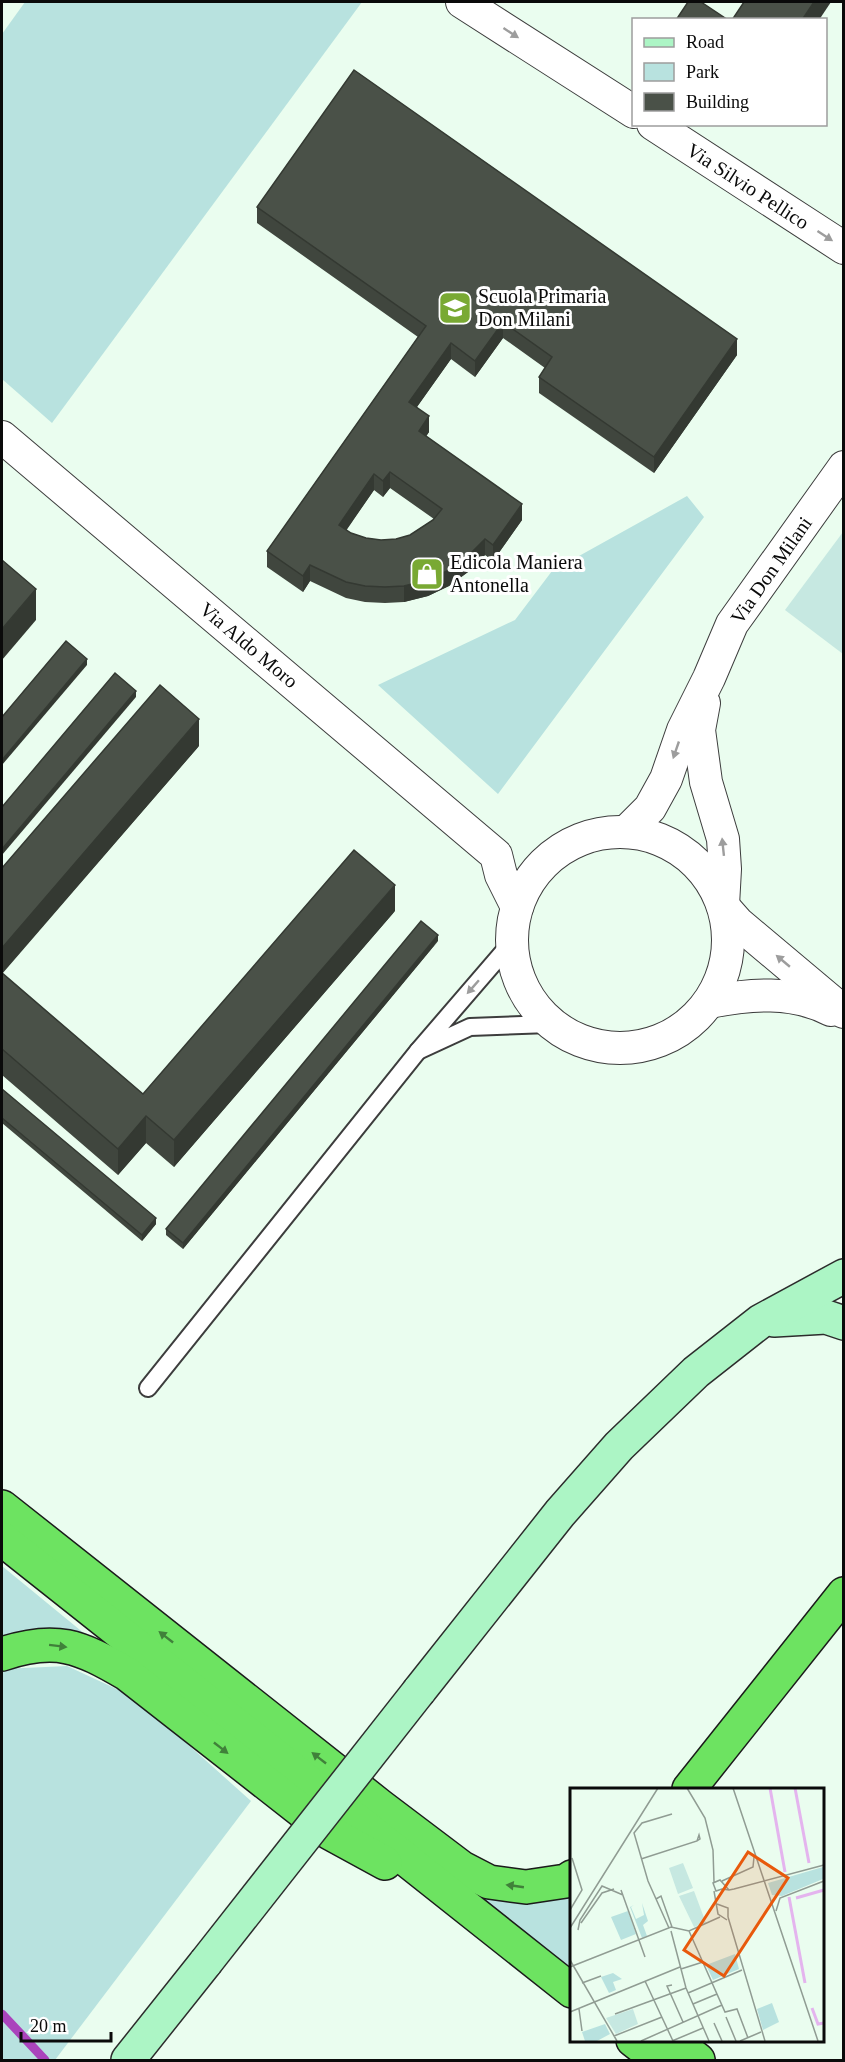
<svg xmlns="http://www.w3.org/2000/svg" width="845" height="2062" font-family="'Times New Roman',serif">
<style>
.green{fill:#b8e2df}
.pitch{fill:#c6e8e1}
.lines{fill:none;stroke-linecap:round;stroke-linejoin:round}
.stream{stroke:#aa44bc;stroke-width:9}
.lane-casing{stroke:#3d3d3d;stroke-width:20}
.street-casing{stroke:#3d3d3d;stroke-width:34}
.secondary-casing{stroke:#2c2c2c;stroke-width:36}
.highway-casing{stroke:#1b1b1b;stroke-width:36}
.lane{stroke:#fff;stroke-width:16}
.street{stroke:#fff;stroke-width:32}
.secondary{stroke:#acf5c5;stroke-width:33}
.highway{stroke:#6de361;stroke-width:33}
.secondary-bridge-casing{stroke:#2c2c2c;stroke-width:36;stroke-linecap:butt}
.secondary-bridge{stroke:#acf5c5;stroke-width:33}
.wall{fill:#40463e;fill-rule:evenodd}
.shaded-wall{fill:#343932}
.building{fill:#4a5148;stroke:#343932;stroke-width:1.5;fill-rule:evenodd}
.oneway{fill:#9d9d9d}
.oneway2{fill:#40813a}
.labels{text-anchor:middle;stroke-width:6;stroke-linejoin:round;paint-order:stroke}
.street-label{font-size:20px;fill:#0a0a0a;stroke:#fff}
.poi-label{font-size:20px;fill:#0a0a0a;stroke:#fff;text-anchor:start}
.inset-river{fill:none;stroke:#e4b4ee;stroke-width:3}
.inset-road{fill:none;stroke:#909c93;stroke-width:1.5}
.view{fill:#e8590c;fill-opacity:0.15;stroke:#e8590c;stroke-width:3}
.inset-edge{fill:none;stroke:#0a0a0a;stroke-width:3}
</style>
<rect width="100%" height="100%" fill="#eafdef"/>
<!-- green -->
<g class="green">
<path d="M 25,2 L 362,2 L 52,423 L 2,379 L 2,34 Z"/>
<path d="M 687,496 L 704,517 L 498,794 L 378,685 L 515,620 L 552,571 Z"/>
<path d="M 2,1566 L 91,1639 L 36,1632 L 2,1637 Z"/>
<path d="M 67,1666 L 136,1698 L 251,1801 L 55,2060 L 2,2060 L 2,1669 Z"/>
<path d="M 572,1887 L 572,1970 L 477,1894 Z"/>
</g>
<!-- pitch -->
<path class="pitch" d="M 843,532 L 843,654 L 785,610 Z"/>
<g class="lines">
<!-- stream -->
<path class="stream" d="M 2,2014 L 45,2060"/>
<defs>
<g id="lane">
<path d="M 511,943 L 418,1051 L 470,1027 L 550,1024"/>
<path d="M 148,1388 L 418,1051"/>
</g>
<g id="street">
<path d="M 462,2 L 634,112"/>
<path d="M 653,124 L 844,248"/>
<path d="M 2,437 L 496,855 L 501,875 L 517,907"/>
<path d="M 704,703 L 699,730 L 706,782 L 723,839 L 725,869 L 723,905"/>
<circle cx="620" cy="940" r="108"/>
<path d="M 626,832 L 650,808 L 666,779 L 683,730 L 709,678 L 732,624 L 844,467"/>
<path d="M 723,906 L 738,923 L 844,1012"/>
<path d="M 709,1002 C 750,994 792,990 831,1010"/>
</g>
<g id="secondary">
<path d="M 774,1320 L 826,1317 L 844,1323"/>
<path d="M 419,1691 L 560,1513 L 619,1446 L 696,1372 L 761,1321 L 844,1276"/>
<path d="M 128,2060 L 206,1962"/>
</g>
<g id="highway">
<path d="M 2,1507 L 380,1806 L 462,1868 L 489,1882 L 526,1887 L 566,1881 L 572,1877"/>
<path d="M 2,1539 L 572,1991"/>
<path d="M 2,1654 C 56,1636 79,1646 127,1674 L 330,1833 L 385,1863"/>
<path d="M 689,1789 L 844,1594"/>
<path d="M 633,2040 L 659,2060"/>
<path d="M 672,2040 L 698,2060"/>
</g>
</defs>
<!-- lane casing -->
<use href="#lane" class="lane-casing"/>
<!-- street casing -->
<use href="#street" class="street-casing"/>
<!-- secondary casing -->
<use href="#secondary" class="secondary-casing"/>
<!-- highway casing -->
<use href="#highway" class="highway-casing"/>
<!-- lane -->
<use href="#lane" class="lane"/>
<!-- street -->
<use href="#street" class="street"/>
<!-- secondary -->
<use href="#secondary" class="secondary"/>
<!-- highway -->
<use href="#highway" class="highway"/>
<defs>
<path id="secondary-bridge" d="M 206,1962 L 419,1691"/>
</defs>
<!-- secondary-bridge casing -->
<use href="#secondary-bridge" class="secondary-bridge-casing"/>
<!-- secondary-bridge -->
<use href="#secondary-bridge" class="secondary-bridge"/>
</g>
<!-- wall -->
<g class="wall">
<path d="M 257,207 L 737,355 L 654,473 L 539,393 L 539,377 L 545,368 L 503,338 L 475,377 L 451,359 L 417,407 L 429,432 L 426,436 L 522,520 L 493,561 L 485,555 L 468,572 L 449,586 L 428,596 L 404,602 L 385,603 L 365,602 L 346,598 L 310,581 L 303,592 L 267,567 L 267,551 L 418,337 L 257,223 ZM 390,488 L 434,519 L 410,535 L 396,539 L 381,540 L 366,538 L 351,533 L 346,530 L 374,490 L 383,497 Z"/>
<path d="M 199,746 L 2,973 L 143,1094 L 395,911 L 174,1167 L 146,1143 L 118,1175 L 2,1075 L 2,868 Z"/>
<path d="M 438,941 L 183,1249 L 166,1235 L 166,1229 Z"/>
<path d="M 2,1089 L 156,1224 L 142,1241 L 2,1123 Z"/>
</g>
<!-- shaded-wall -->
<g class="shaded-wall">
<path d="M 814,2 L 831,2 L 819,20 L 802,20 Z"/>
<path d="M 503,322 L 503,338 L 475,377 L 475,361 Z"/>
<path d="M 737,339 L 737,355 L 654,473 L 654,457 Z"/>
<path d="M 451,343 L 451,359 L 409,418 L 409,402 Z"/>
<path d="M 429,416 L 429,432 L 419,447 L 419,431 Z"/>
<path d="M 390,472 L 390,488 L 383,497 L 383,481 Z"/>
<path d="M 374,474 L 374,490 L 339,541 L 339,525 Z"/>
<path d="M 522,504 L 522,520 L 493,561 L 493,545 Z"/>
<path d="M 485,539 L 485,555 L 468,572 L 449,586 L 428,596 L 404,602 L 404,586 Z"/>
<path d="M 310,565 L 310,581 L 303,592 L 303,576 Z"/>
<path d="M 36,589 L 36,620 L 2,660 L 2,629 Z"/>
<path d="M 87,659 L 87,665 L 2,765 L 2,760 Z"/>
<path d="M 136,691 L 136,697 L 2,855 L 2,849 Z"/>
<path d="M 199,719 L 199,746 L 2,974 L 2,948 Z"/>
<path d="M 395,885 L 395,911 L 174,1167 L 174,1140 Z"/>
<path d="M 438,935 L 438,941 L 183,1249 L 183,1243 Z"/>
<path d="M 146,1116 L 146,1143 L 118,1175 L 118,1149 Z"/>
<path d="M 156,1218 L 156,1224 L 142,1241 L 142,1235 Z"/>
</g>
<!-- building -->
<g class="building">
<path d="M 688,2 L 701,2 L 728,20 L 676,20 Z"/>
<path d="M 744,2 L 814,2 L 802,20 L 732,20 Z"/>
<path d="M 354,70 L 737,339 L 654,457 L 539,377 L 552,357 L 503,322 L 475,361 L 451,343 L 409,402 L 429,416 L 419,431 L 522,504 L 493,545 L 485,539 L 468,556 L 449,570 L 428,580 L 404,586 L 385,587 L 365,586 L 346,582 L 310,565 L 303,576 L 267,551 L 426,326 L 257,207 ZM 390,472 L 442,509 L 433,520 L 410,535 L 396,539 L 381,540 L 366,538 L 351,533 L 339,525 L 374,474 L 383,481 Z"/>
<path d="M 2,560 L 36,589 L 2,629 Z"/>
<path d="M 66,641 L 87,659 L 2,760 L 2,717 Z"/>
<path d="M 115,673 L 136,691 L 2,849 L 2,807 Z"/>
<path d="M 160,685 L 199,719 L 2,948 L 2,868 Z"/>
<path d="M 354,850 L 395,885 L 174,1140 L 146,1116 L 118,1149 L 2,1049 L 2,973 L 143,1094 Z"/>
<path d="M 421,921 L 438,935 L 183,1243 L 166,1229 Z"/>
<path d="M 2,1089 L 156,1218 L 142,1235 L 2,1118 Z"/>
</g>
<!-- one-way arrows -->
<defs><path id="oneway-solid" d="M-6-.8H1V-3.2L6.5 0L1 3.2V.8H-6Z" transform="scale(1.5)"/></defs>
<g class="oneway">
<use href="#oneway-solid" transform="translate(511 33) rotate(33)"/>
<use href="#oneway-solid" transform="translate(825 236) rotate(33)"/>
<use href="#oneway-solid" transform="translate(676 750) rotate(109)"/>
<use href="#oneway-solid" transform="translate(723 847) rotate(-96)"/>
<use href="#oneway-solid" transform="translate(783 961) rotate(-140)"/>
<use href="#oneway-solid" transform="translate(473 987) rotate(131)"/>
</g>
<g class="oneway2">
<use href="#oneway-solid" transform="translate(166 1637) rotate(-142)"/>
<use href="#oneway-solid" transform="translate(58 1646) rotate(7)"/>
<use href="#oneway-solid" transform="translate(221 1748) rotate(38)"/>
<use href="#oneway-solid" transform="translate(319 1758) rotate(-142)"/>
<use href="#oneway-solid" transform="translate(515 1886) rotate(-172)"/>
</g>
<!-- icons -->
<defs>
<symbol id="school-square" viewBox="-11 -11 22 22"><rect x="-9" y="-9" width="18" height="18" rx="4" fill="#79a933" stroke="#fff"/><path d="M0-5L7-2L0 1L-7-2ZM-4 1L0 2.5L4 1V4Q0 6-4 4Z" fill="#fff"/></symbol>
<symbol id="shop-square" viewBox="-11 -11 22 22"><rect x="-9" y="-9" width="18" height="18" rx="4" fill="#79a933" stroke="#fff"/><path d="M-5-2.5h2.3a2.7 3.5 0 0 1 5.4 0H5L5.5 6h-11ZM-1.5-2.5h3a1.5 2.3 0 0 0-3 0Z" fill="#fff"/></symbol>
</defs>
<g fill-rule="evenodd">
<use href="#school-square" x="436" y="289" width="38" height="38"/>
<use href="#shop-square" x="408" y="555" width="38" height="38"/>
</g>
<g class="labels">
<!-- street labels -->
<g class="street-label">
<text transform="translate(748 186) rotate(33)" y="7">Via Silvio Pellico</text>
<text transform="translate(771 570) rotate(-55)" y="7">Via Don Milani</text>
<text transform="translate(249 645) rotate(40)" y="7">Via Aldo Moro</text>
</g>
<!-- poi labels -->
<g class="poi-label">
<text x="478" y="303">Scuola Primaria<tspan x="478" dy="23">Don Milani</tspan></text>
<text x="450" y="569">Edicola Maniera<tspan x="450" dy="23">Antonella</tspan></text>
</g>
</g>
<!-- overview -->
<g transform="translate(570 1788)">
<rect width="254" height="254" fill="#eafdef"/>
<path d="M 253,79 L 253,91 L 212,108 L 202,107 L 198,95 ZM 72,115 L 78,133 L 73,137 L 77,148 L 72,150 L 60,119 L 64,117 L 61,119 L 66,131 L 74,127 ZM 58,123 L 66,146 L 51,152 L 41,129 ZM 165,166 L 169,181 L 143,192 L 136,177 ZM 43,185 L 52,191 L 43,194 L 46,202 L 39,205 L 31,189 ZM 202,215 L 209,234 L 193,242 L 187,221 ZM 35,236 L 40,246 L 27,253 L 15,253 L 12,244 Z" fill="#b8e2df"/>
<path d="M 113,75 L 123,100 L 108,106 L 99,80 ZM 124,103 L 136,135 L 124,139 L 109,108 ZM 63,221 L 68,236 L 46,246 L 36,230 Z" fill="#c6e8e1"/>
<path class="inset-river" d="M 200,0 L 215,84M 225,0 L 239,75M 219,109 L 235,195M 226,110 L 254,102M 242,220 L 248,236 L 254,235"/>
<path class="inset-road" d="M 117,0 L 135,30 L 143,62 L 144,94M 163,0 L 248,253M 71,71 L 127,53 L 129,47 L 130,51 L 127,53M 152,93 L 183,79 L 184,69M 51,102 L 75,169M 159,102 L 150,92 L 143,95 L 146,103 L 152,101 L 159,102 L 164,101 L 254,77M 144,103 L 148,126 L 157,132M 86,111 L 91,108 L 102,139M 147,116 L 158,120 L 158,129M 0,122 L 12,102 L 2,70M 206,123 L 210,110 L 254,93M 158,129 L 195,253M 11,135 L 32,105 L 44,101M 0,140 L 88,0M 99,140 L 78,93 L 64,45 L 72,35 L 102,26M 8,142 L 10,132 L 32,98 L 53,107M 101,143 L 116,200 L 139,253M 119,143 L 155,224 L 167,221 L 178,250M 0,172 L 47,253M 0,179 L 101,139 L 119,143 L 150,129M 111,181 L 133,174M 75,193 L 103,253M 12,195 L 31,188M 102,197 L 97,198 L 113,234M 118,205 L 172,182M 123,216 L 147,206M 9,221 L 12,243M 0,224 L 110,179M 45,226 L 116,200M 156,229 L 166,253M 144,235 L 152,253M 44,248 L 92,229M 71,253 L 152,217M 102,253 L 133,240M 170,253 L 191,244"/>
<path class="view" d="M 178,64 L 218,90 L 154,188 L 114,162 Z"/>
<rect width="254" height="254" class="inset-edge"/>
</g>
<!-- border -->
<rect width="845" height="2062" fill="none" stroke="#0a0a0a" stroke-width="6"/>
<!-- legend -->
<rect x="632" y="18" width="195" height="108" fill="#ffffff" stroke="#9d9d9d" stroke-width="1.5"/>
<rect x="644" y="38" width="30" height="9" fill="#acf5c5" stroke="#9d9d9d" stroke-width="1.5"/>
<text x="686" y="48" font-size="18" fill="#0a0a0a">Road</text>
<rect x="644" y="63" width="30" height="18" fill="#b8e2df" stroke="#9d9d9d" stroke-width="1.5"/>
<text x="686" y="78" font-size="18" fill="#0a0a0a">Park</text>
<rect x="644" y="93" width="30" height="18" fill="#4a5148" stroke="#9d9d9d" stroke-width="1.5"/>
<text x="686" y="108" font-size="18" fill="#0a0a0a">Building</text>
<!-- scale -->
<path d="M21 2032v9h90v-9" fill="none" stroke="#0a0a0a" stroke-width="3"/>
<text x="30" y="2032" font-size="18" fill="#0a0a0a" stroke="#ffffff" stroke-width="4.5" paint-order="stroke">20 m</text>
</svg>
